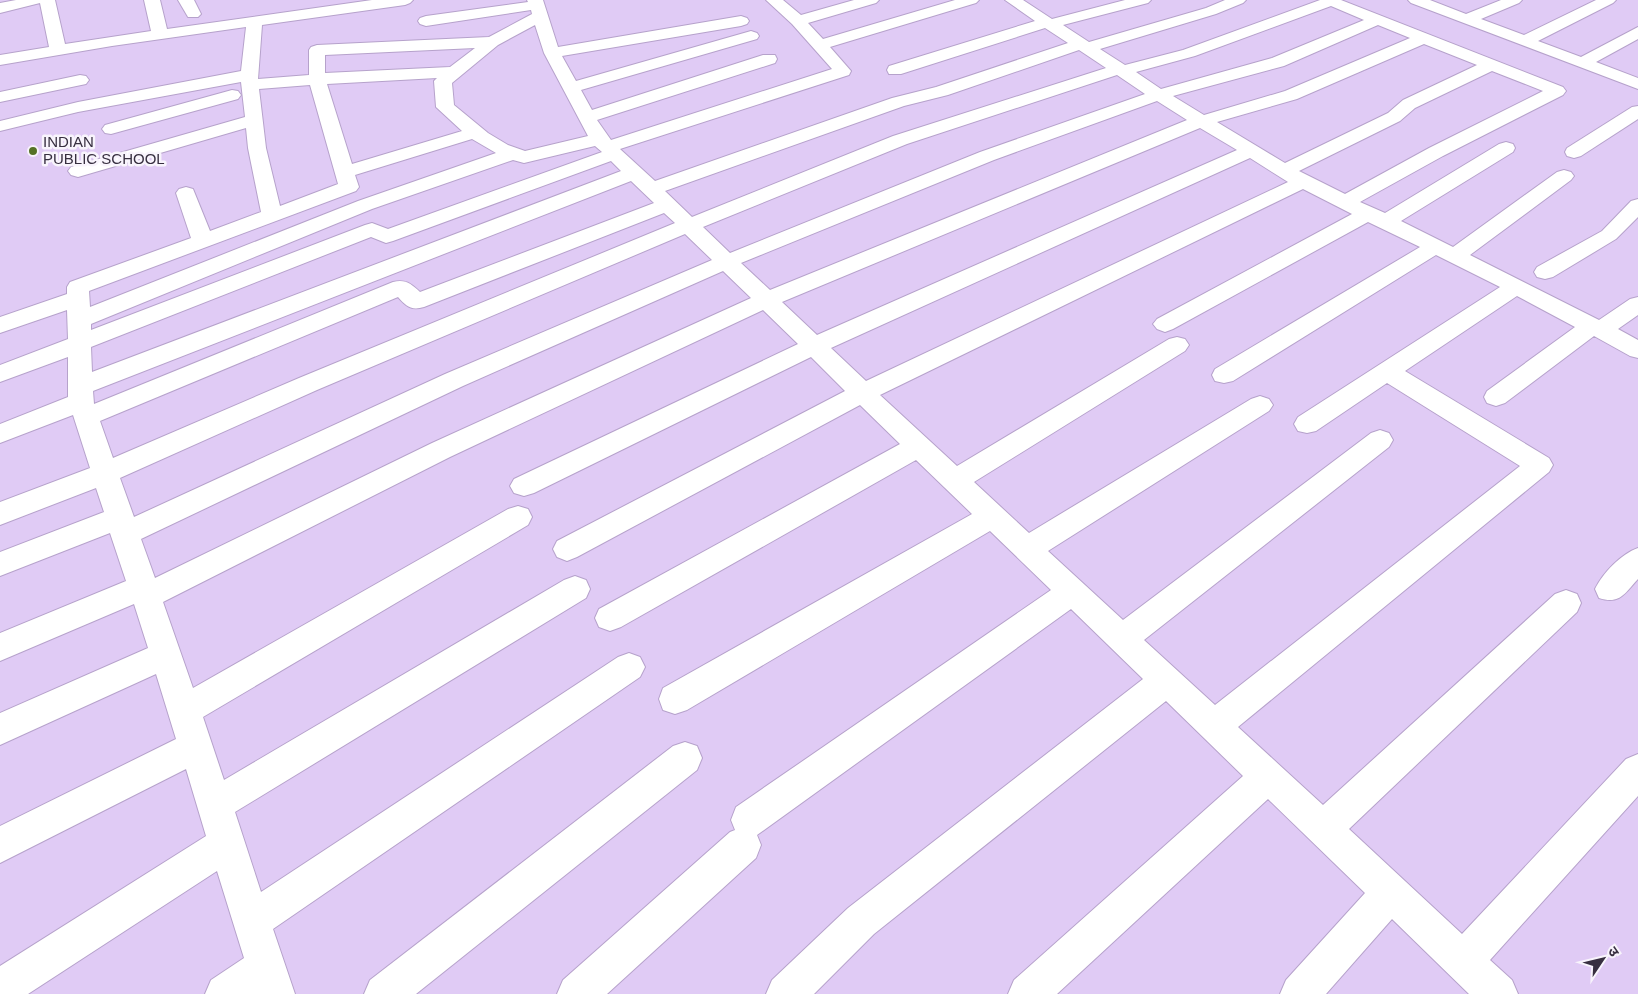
<svg xmlns="http://www.w3.org/2000/svg" width="1638" height="994" font-family="Arial,'Noto Sans Devanagari',sans-serif">
<style>
.lines{fill:none;stroke-linecap:round;stroke-linejoin:round}
.minor-casing{stroke:#b6a2cb;stroke-width:2}
.minor{fill:#fff;fill-rule:evenodd}
.poi-dot{fill:#557226;stroke:#f8f4fc;stroke-width:2}
.labels{text-anchor:middle;stroke-width:5;stroke-linejoin:round;paint-order:stroke}
.far-poi-label{font-size:15px;fill:#372f40;stroke:#f8f4fc;text-anchor:start}
</style>
<rect width="100%" height="100%" fill="#e0cbf5"/>
<g class="lines">
<defs>
<g id="minor">
<path d="M 16,0 L 55,0 L 65,44 L 151,31 L 144,0 L 160,0 L 167,29 L 372,0 L 413,0 L 410,3 L 405,5 L 262,25 L 258,79 L 309,75 L 309,50 L 311,47 L 317,45 L 489,37 L 532,14 L 531,10 L 426,26 L 420,24 L 418,21 L 420,18 L 426,16 L 528,2 L 527,0 L 543,0 L 558,47 L 741,16 L 747,18 L 749,21 L 747,24 L 741,26 L 562,56 L 576,81 L 751,31 L 757,33 L 759,36 L 757,39 L 581,90 L 592,110 L 763,55 L 775,55 L 777,59 L 775,63 L 597,120 L 611,140 L 832,69 L 792,24 L 766,0 L 783,0 L 801,15 L 854,0 L 879,0 L 876,3 L 808,23 L 823,39 L 955,0 L 979,0 L 976,3 L 830,47 L 851,71 L 849,75 L 620,149 L 655,181 L 892,98 L 936,87 L 1068,43 L 1045,28 L 901,74 L 889,74 L 887,70 L 889,66 L 1035,21 L 1005,0 L 1023,0 L 1052,19 L 1125,0 L 1151,0 L 1148,3 L 1063,25 L 1089,42 L 1206,8 L 1225,0 L 1246,0 L 1243,3 L 1216,14 L 1100,49 L 1125,65 L 1183,50 L 1320,0 L 1341,0 L 1563,87 L 1566,91 L 1563,95 L 1443,156 L 1360,202 L 1385,213 L 1499,144 L 1506,142 L 1513,144 L 1515,148 L 1513,152 L 1401,221 L 1453,247 L 1557,172 L 1564,170 L 1571,172 L 1574,176 L 1571,180 L 1470,255 L 1599,320 L 1630,299 L 1638,297 L 1638,315 L 1618,329 L 1638,340 L 1638,358 L 1630,356 L 1594,336 L 1505,403 L 1496,406 L 1487,403 L 1484,397 L 1487,391 L 1575,327 L 1517,296 L 1405,371 L 1549,458 L 1553,465 L 1549,472 L 1238,727 L 1323,805 L 1555,594 L 1566,590 L 1577,594 L 1581,603 L 1577,612 L 1349,829 L 1462,934 L 1626,759 L 1638,754 L 1638,796 L 1490,960 L 1512,980 L 1518,994 L 1469,994 L 1392,919 L 1326,994 L 1280,994 L 1286,980 L 1365,893 L 1268,799 L 1057,994 L 1008,994 L 1014,980 L 1243,776 L 1166,701 L 874,934 L 814,994 L 766,994 L 772,980 L 848,908 L 1143,679 L 1071,609 L 757,835 L 761,845 L 756,858 L 607,994 L 557,994 L 563,980 L 730,832 L 735,830 L 731,820 L 736,807 L 1051,590 L 990,531 L 687,710 L 675,714 L 663,710 L 659,699 L 663,688 L 972,514 L 916,460 L 621,627 L 610,631 L 599,627 L 595,618 L 599,609 L 900,444 L 860,405 L 577,557 L 567,561 L 557,557 L 553,549 L 557,541 L 845,391 L 811,357 L 534,493 L 524,496 L 514,493 L 510,486 L 514,479 L 798,344 L 763,310 L 450,457 L 163,602 L 193,688 L 508,509 L 518,506 L 528,509 L 532,517 L 528,525 L 203,717 L 224,780 L 564,580 L 575,576 L 586,580 L 590,589 L 586,598 L 235,812 L 261,892 L 618,657 L 629,653 L 640,657 L 645,667 L 640,677 L 273,929 L 295,994 L 205,994 L 211,980 L 244,958 L 217,871 L 28,994 L 0,994 L 0,966 L 206,836 L 186,769 L 0,863 L 0,826 L 176,739 L 156,674 L 0,745 L 0,713 L 148,648 L 134,604 L 0,661 L 0,633 L 126,581 L 110,533 L 0,576 L 0,552 L 104,512 L 96,488 L 0,525 L 0,502 L 90,468 L 73,415 L 0,443 L 0,424 L 68,397 L 68,357 L 0,382 L 0,365 L 68,339 L 67,310 L 0,333 L 0,317 L 67,294 L 67,287 L 70,282 L 191,238 L 176,193 L 179,189 L 186,187 L 193,189 L 210,231 L 261,212 L 248,148 L 246,128 L 78,177 L 71,175 L 68,171 L 71,167 L 245,117 L 241,82 L 78,112 L 0,131 L 0,121 L 78,102 L 241,71 L 246,27 L 112,46 L 0,65 L 0,55 L 49,47 L 40,3 L 0,13 L 0,3 ZM 1331,6 L 1364,20 L 1272,58 L 1161,89 L 1136,72 L 1195,56 ZM 535,25 L 544,53 L 588,136 L 525,151 L 508,145 L 488,133 L 454,105 L 452,83 L 498,45 ZM 1378,25 L 1410,38 L 1285,91 L 1204,115 L 1173,96 L 1284,66 ZM 1424,44 L 1477,65 L 1403,100 L 1388,113 L 1285,163 L 1217,122 L 1297,99 ZM 475,48 L 450,67 L 325,73 L 325,55 ZM 1079,50 L 1106,68 L 893,136 L 692,217 L 665,191 L 904,106 L 948,95 ZM 1492,71 L 1543,91 L 1429,148 L 1345,194 L 1299,171 L 1400,121 L 1415,108 ZM 1117,75 L 1145,94 L 980,152 L 730,253 L 703,227 L 907,144 ZM 437,78 L 434,81 L 436,107 L 462,131 L 352,164 L 327,84 ZM 310,85 L 338,184 L 280,206 L 266,148 L 259,89 ZM 1157,101 L 1187,120 L 770,290 L 741,263 L 994,160 ZM 1200,128 L 1237,150 L 817,335 L 782,302 ZM 472,139 L 496,153 L 358,201 L 90,307 L 89,291 L 356,191 L 359,187 L 355,175 ZM 595,146 L 602,152 L 388,229 L 372,223 L 365,225 L 91,330 L 91,324 L 372,209 L 513,160 L 524,163 ZM 1250,158 L 1288,182 L 866,381 L 831,348 ZM 611,161 L 621,171 L 92,372 L 91,347 L 371,237 L 386,243 L 393,241 ZM 631,181 L 654,203 L 420,292 C 411,284 406,279 393,282 L 94,404 L 93,391 ZM 1303,189 L 1352,214 L 1157,319 L 1153,324 L 1157,329 L 1165,332 L 1173,329 L 1368,222 L 1420,247 L 1215,369 L 1212,375 L 1215,381 L 1224,383 L 1233,381 L 1436,255 L 1500,287 L 1298,417 L 1294,424 L 1298,431 L 1307,433 L 1316,431 L 1387,383 L 1520,466 L 1215,705 L 1144,640 L 1389,447 L 1393,440 L 1389,433 L 1380,430 L 1371,433 L 1123,620 L 1048,551 L 1269,411 L 1273,405 L 1269,399 L 1260,396 L 1251,399 L 1029,533 L 974,482 L 1185,351 L 1189,345 L 1185,339 L 1177,337 L 1169,339 L 957,466 L 880,395 ZM 664,213 L 675,223 L 299,378 L 113,458 L 100,421 L 398,297 C 406,306 411,311 424,307 ZM 685,234 L 712,260 L 445,374 L 134,517 L 120,478 L 317,390 ZM 723,271 L 751,298 L 432,443 L 155,578 L 141,539 L 463,386 Z"/>
<path d="M 178,0 L 194,0 L 201,14 L 198,17 L 188,17 Z"/>
<path d="M 1408,0 L 1430,0 L 1466,14 L 1501,0 L 1522,0 L 1519,3 L 1481,19 L 1524,35 L 1596,0 L 1616,0 L 1613,3 L 1538,41 L 1581,57 L 1638,27 L 1638,39 L 1596,62 L 1638,78 L 1638,89 L 1411,3 Z"/>
<path d="M 80,75 L 86,76 L 89,80 L 86,84 L 0,102 L 0,92 Z"/>
<path d="M 232,90 L 238,91 L 241,95 L 238,99 L 111,134 L 105,133 L 102,129 L 105,125 Z"/>
<path d="M 1638,106 L 1638,119 L 1581,156 L 1574,158 L 1567,156 L 1565,152 L 1567,148 L 1632,107 Z"/>
<path d="M 1638,199 L 1638,217 L 1616,239 L 1553,277 L 1545,279 L 1537,277 L 1534,272 L 1537,267 L 1602,231 L 1631,201 Z"/>
<path d="M 1638,548 L 1638,579 C 1625,593 1620,605 1599,598 L 1595,589 C 1603,573 1621,554 1638,548 Z"/>
<path d="M 685,742 L 697,746 L 702,758 L 697,770 L 416,994 L 364,994 L 370,980 L 673,746 Z"/>
</g>
</defs>
<!-- minor casing -->
<use href="#minor" class="minor-casing"/>
<!-- minor -->
<use href="#minor" class="minor"/>
</g>
<!-- markers -->
<circle class="poi-dot" cx="33" cy="151" r="5"/>
<g class="labels">
<!-- far-poi labels -->
<g class="far-poi-label">
<text x="43" y="147">INDIAN<tspan x="43" dy="17">PUBLIC SCHOOL</tspan></text>
</g>
</g>
<!-- north arrow -->
<g transform="translate(1603 959) rotate(55)" stroke="#f8f4fc" stroke-width="4" paint-order="stroke">
<path d="M0-4L9 19L0 12L-9 19Z" fill="#372f40"/>
<text y="-8" font-size="14" font-weight="bold" text-anchor="middle" fill="#372f40">उ</text>
</g>
</svg>
